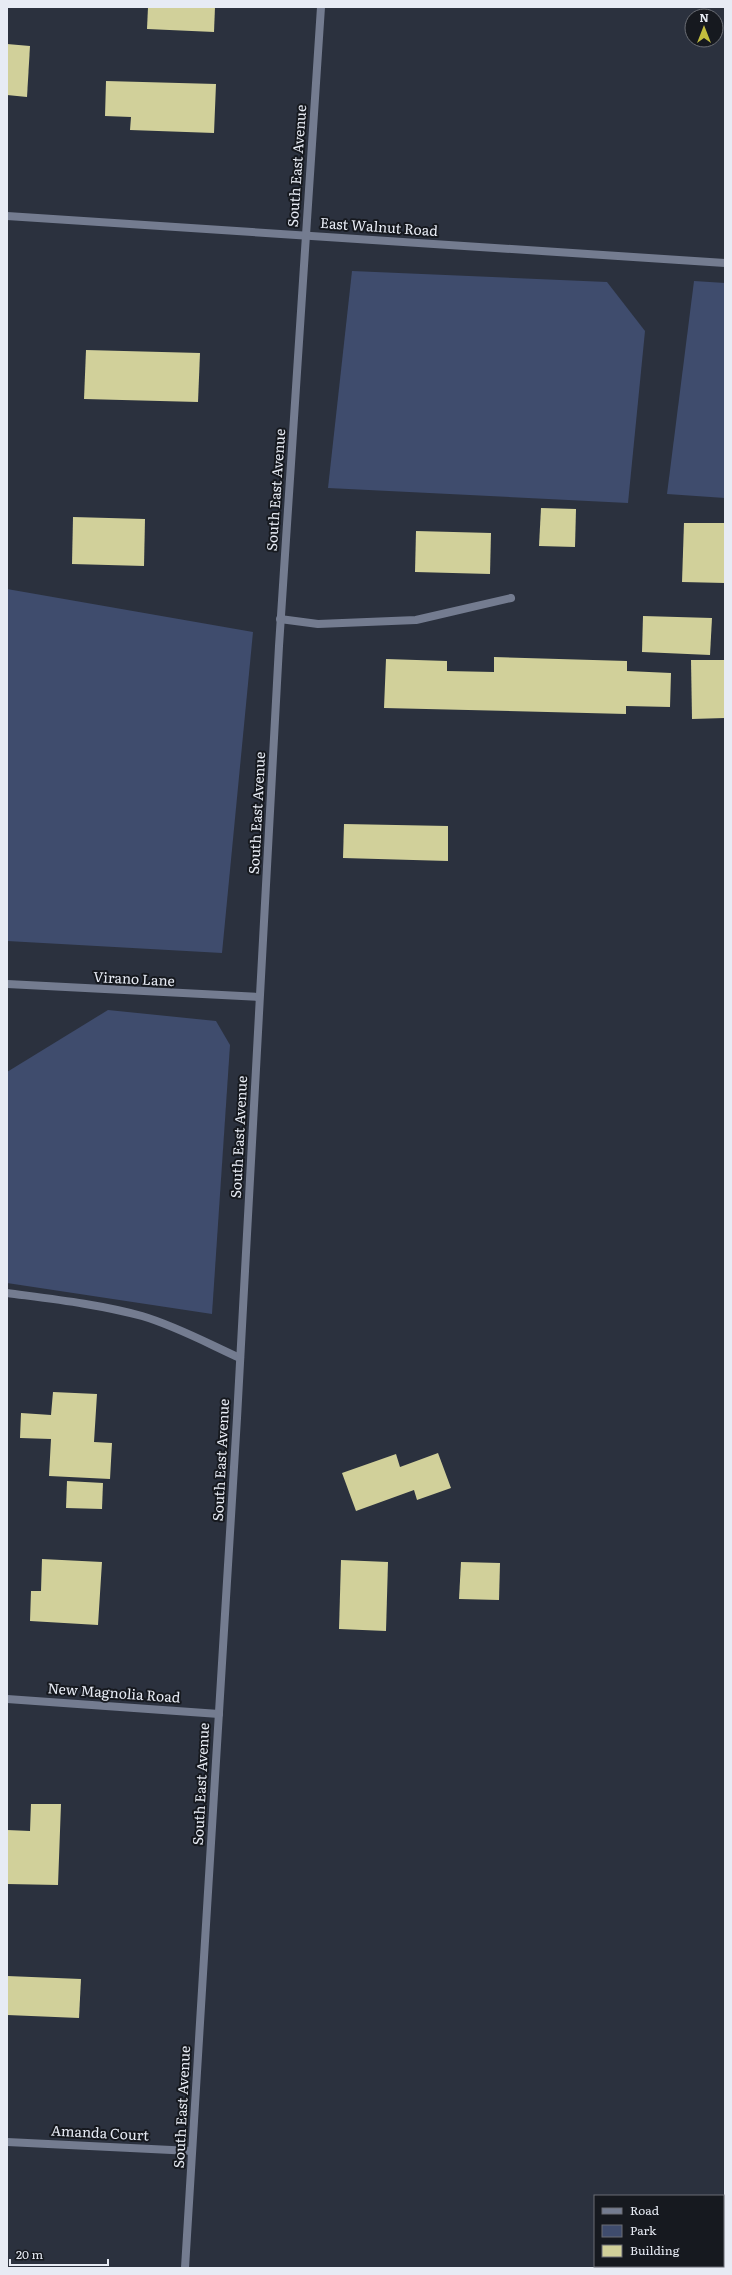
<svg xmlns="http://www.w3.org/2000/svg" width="732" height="2275" font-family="Literata,serif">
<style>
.green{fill:#3f4c6d}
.building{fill:#d1d09a}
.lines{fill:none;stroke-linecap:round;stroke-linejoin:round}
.service{stroke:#747c90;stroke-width:8}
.minor{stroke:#747c90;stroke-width:8}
.labels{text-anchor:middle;stroke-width:4;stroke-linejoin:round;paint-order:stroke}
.street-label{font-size:14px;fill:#e7ebf4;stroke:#16191f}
</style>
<rect width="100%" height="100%" fill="#2b313e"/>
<!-- green -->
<g class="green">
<path d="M 352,271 L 607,282 L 645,331 L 628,503 L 328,488 Z"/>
<path d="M 694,281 L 725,283 L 725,498 L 667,494 Z"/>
<path d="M 7,589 L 253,632 L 222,953 L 7,941 Z"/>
<path d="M 108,1010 L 216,1021 L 230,1045 L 212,1314 L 7,1283 L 7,1072 Z"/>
</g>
<!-- building -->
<g class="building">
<path d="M 148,7 L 215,7 L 214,32 L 147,29 Z"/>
<path d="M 7,44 L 30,46 L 27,97 L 7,95 Z"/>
<path d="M 106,81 L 216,84 L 214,133 L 130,130 L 131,117 L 105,116 Z"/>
<path d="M 86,350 L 200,353 L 198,402 L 84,399 Z"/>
<path d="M 541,508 L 576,509 L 575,547 L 539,546 Z"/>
<path d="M 73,517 L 145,519 L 144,566 L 72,564 Z"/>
<path d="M 684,523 L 725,523 L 725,583 L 682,582 Z"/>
<path d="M 416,531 L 491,533 L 490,574 L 415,572 Z"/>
<path d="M 643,616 L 712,618 L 710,655 L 642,652 Z"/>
<path d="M 494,657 L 627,661 L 627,671 L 671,673 L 670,707 L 626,706 L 626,714 L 384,708 L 386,659 L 447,661 L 447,671 L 494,672 Z"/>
<path d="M 691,660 L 725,660 L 725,718 L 692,719 Z"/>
<path d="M 344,824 L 448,826 L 448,861 L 343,858 Z"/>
<path d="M 53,1392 L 97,1394 L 94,1442 L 112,1443 L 110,1479 L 49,1476 L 51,1439 L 20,1438 L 21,1413 L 51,1415 Z"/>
<path d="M 438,1453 L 451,1488 L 417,1500 L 414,1490 L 356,1511 L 342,1473 L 396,1454 L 400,1467 Z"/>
<path d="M 67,1481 L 103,1483 L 102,1509 L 66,1508 Z"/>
<path d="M 42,1559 L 102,1562 L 98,1625 L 30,1621 L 31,1591 L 41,1591 Z"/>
<path d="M 341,1560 L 388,1562 L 386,1631 L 339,1629 Z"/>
<path d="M 461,1562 L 500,1563 L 499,1600 L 459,1599 Z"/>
<path d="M 31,1804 L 61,1804 L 58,1885 L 7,1884 L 7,1830 L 30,1831 Z"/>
<path d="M 7,1976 L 81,1979 L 79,2018 L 7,2015 Z"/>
</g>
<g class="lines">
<!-- service -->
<g class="service">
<path d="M 280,619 L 318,624 L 416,620 L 511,598"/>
<path d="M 7,1293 C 52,1299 98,1304 142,1316 C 176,1326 209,1344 240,1358"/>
</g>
<!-- minor -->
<g class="minor">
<path d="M 7,216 L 725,263"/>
<path d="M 7,984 L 259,997"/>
<path d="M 7,1699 L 219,1714"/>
<path d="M 7,2142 L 192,2151"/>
<path d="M 185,2268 L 237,1418 L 279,646 L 321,7"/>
</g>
</g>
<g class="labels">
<!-- street labels -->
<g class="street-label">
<text transform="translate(297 166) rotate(-86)" y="5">South East Avenue</text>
<text transform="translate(379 227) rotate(4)" y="5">East Walnut Road</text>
<text transform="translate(276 490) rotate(-86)" y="5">South East Avenue</text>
<text transform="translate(257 813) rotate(-87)" y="5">South East Avenue</text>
<text transform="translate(134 979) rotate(3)" y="5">Virano Lane</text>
<text transform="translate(239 1137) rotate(-87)" y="5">South East Avenue</text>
<text transform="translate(221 1460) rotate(-87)" y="5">South East Avenue</text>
<text transform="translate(114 1693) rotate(4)" y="5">New Magnolia Road</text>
<text transform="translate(201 1784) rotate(-87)" y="5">South East Avenue</text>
<text transform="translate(182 2107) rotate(-87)" y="5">South East Avenue</text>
<text transform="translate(100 2133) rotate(3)" y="5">Amanda Court</text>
</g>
</g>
<!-- border -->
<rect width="732" height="2275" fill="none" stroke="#e7ebf4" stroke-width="16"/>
<!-- legend -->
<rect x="594" y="2195" width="130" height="72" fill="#16191f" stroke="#6a6d74"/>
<rect x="602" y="2208" width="20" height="6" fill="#747c90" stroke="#6a6d74"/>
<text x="630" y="2215" font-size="12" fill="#e7ebf4">Road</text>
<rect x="602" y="2225" width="20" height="12" fill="#3f4c6d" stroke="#6a6d74"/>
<text x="630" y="2235" font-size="12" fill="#e7ebf4">Park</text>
<rect x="602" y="2245" width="20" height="12" fill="#d1d09a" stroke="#6a6d74"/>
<text x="630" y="2255" font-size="12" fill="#e7ebf4">Building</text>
<!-- north arrow -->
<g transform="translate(704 28)"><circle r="19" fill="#16191f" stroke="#6a6d74"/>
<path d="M0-3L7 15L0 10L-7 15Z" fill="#c3bd3e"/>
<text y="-6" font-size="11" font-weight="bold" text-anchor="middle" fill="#e7ebf4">N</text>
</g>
<!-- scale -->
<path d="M10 2259v6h98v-6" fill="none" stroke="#e7ebf4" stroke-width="2"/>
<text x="16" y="2259" font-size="12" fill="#e7ebf4" stroke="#16191f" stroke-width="3" paint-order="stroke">20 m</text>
</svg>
